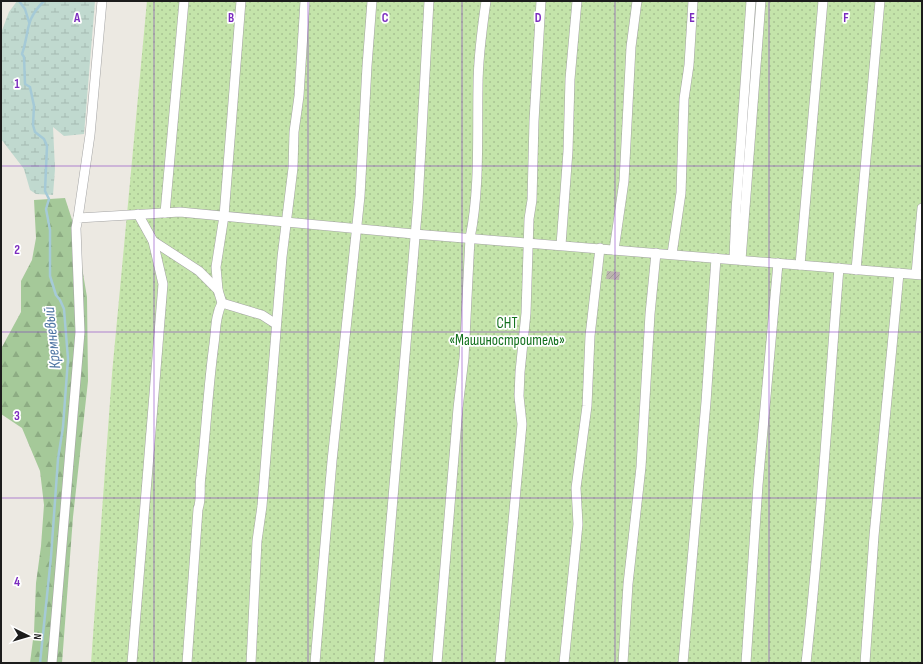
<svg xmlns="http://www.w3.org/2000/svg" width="923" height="664" font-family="'Sofia Sans Condensed',sans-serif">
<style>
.forest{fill:url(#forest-firs)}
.wetland{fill:url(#wetland-marsh)}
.garden{fill:url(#garden-dots)}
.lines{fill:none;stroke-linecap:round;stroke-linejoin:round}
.stream{stroke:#a5cad7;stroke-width:2.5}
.building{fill:url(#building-hatch)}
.minor-casing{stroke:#a3a3a3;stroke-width:10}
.minor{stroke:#fff;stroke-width:9}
.grid{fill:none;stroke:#7b2cbf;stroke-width:1;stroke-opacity:0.55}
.labels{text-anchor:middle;stroke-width:3.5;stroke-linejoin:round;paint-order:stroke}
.park-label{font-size:15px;fill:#13711e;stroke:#fff}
.water-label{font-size:16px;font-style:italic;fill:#5076a4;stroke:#fff}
.grid-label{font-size:13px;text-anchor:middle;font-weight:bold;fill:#7b2cbf;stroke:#fff;stroke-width:3.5;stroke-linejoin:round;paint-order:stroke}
</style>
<defs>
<pattern id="forest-firs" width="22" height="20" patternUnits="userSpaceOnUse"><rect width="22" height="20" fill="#a5c999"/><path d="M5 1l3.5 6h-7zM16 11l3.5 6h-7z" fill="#8dac83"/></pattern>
<pattern id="wetland-marsh" width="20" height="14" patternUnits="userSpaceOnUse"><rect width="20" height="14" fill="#c0d9cf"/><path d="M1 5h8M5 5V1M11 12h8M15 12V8" fill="none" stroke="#a4bab1"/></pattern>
<pattern id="garden-dots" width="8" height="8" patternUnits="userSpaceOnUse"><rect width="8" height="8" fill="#c4e4aa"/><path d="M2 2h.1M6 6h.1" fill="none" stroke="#a8c392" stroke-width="1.8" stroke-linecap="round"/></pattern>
<pattern id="building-hatch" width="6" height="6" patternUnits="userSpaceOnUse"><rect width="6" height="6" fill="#bcb5af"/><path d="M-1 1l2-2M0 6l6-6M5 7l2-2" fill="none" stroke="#a19b96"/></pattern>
</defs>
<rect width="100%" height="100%" fill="#ece9e2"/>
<!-- forest -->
<path class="forest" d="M 65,198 L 76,232 L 87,297 L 88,381 L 73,517 L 62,663 L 30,663 L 34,632 L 36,583 L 41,546 L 44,505 L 40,471 L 22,428 L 1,414 L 2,347 L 21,312 L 21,281 L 32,260 L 36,238 L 34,200 Z"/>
<!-- wetland -->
<path class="wetland" d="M 17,1 L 95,1 L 84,134 L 64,136 L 53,127 L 55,169 L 53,195 L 36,194 L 30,190 L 24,169 L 1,139 L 1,33 L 9,12 Z"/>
<!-- garden -->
<path class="garden" d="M 147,1 L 922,1 L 922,663 L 91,663 L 112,374 Z"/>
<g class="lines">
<!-- stream -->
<g class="stream">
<path d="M 19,1 L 25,9 L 29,22"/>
<path d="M 40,663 L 51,557 L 58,459 L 63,427 L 68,359 L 64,309 L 60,300 L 56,295 L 50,276 L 50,230 L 46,209 L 49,199 L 45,191 L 47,146 L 44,139 L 35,132 L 33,125 L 34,106 L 30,87 L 25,84 L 24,57 L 22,54 C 30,31 24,21 44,1"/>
</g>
</g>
<!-- building -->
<path class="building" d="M 607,271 L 620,272 L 619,280 L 606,279 Z"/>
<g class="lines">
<defs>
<g id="minor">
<path d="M 165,213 L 184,1"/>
<path d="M 78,218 L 90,135 L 102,1"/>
<path d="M 153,241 L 199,271 L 218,290 L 222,303 L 262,315 L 276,324"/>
<path d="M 561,245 L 568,151 L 570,79 L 577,1"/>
<path d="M 614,250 L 624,181 L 631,47 L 637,1"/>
<path d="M 672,254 L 681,193 L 684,99 L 689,65 L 693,1"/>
<path d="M 734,259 L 736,210 L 751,1"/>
<path d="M 741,260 L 761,1"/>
<path d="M 800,265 L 823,1"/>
<path d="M 856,270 L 880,1"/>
<path d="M 916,274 L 922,208"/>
<path d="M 218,290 L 216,267 L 224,216 L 241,1"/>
<path d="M 52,663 L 80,332 L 76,228 L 78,218 L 180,212 L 414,234 L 922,275"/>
<path d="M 132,663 L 163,284 L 153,241 L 138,214"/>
<path d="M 187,663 L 198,509 C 202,499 199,487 201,476 C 206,432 208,388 214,344 C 216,330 215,316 222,303"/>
<path d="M 251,663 L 257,541 L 262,506 L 282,257 L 293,168 L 294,132 L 299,96 L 305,1"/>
<path d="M 315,663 L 332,461 L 360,196 L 367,66 L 372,1"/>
<path d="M 379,663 L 418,202 L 429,1"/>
<path d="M 437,663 L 458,408 L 464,358 L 470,238 C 480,189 477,136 478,86 C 478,58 482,29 486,1"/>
<path d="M 500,663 L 522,424 L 519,396 L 520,372 L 526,313 L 529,219 L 532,200 L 534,121 L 541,1"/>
<path d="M 564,663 L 578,524 L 576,488 L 587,406 L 590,336 L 600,248"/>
<path d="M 623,663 L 628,584 L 641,467 L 650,314 L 656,253"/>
<path d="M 683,663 L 706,402 L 716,258"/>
<path d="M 746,663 L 758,485 L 778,263"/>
<path d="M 806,663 C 821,532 828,400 839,268"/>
<path d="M 865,663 L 874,536 L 899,273"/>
</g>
</defs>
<!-- minor casing -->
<use href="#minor" class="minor-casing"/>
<!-- minor -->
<use href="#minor" class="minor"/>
</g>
<!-- grid -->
<path class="grid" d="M 154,1 L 154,663M 308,1 L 308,663M 462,1 L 462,663M 615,1 L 615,663M 769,1 L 769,663M 1,166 L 922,166M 1,332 L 922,332M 1,498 L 922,498"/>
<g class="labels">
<!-- park labels -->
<g class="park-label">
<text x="507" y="328">СНТ<tspan x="507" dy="17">«Машиностроитель»</tspan></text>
</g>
<!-- water labels -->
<g class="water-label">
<text transform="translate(51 338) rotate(-96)" y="6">Кремневый</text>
</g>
</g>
<g class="grid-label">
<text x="77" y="22">A</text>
<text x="231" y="22">B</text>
<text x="385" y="22">C</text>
<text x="538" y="22">D</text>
<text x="692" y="22">E</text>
<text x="846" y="22">F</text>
<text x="17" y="88">1</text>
<text x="17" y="254">2</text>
<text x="17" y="420">3</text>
<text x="17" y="586">4</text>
</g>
<!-- border -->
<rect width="923" height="664" fill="none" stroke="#1c1c1c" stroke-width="4"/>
<!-- north arrow -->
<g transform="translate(28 636) rotate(95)" stroke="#ffffff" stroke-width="3" paint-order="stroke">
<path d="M0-3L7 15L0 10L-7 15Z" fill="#1c1c1c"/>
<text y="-6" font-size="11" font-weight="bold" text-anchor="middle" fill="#1c1c1c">N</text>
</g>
</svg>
